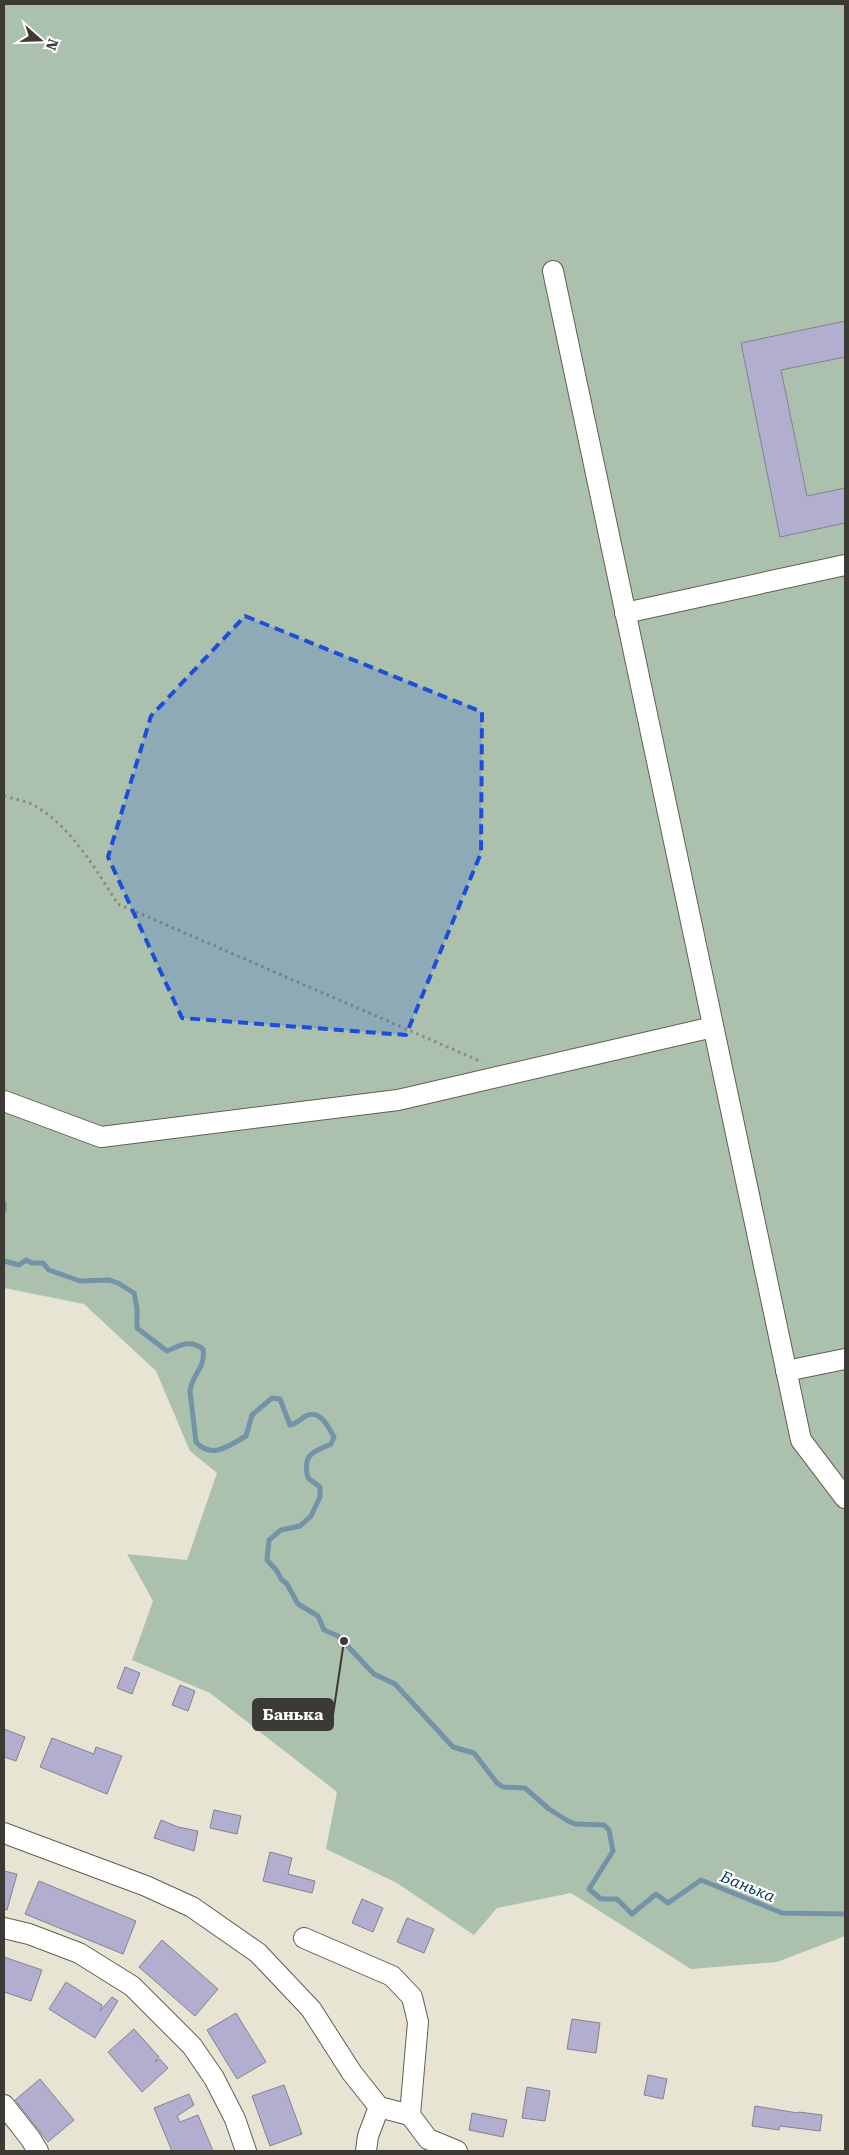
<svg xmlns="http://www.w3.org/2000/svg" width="849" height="2155" font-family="'Roboto Serif',serif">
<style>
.green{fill:#abc1ae}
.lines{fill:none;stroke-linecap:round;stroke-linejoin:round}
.stream{stroke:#7492a8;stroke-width:5}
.building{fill:#b2aecf;stroke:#848291}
.minor-casing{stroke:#625f51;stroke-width:22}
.path{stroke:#8d8b80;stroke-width:3;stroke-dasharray:2.5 4;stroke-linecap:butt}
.minor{stroke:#fff;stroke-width:20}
.marked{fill:#1d4ed8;fill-opacity:0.2;stroke:#1d4ed8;stroke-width:4;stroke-dasharray:10 6;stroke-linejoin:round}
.labels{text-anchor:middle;stroke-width:4.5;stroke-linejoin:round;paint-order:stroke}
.water-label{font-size:16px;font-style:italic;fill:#003b5a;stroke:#fff}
.leader{fill:none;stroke:#3c3a34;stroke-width:2}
.callout-dot{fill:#3c3a34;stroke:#fff;stroke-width:2}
.callout{fill:#3c3a34;stroke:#3c3a34;stroke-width:2}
.callout-label{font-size:16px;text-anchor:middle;font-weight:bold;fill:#fff}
</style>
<rect width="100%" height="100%" fill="#e7e4d3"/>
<!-- green -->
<path class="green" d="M 4,4 L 845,4 L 845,1936 L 777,1962 L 691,1969 L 571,1893 L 497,1908 L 474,1935 L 397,1883 L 326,1849 L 337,1792 L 210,1693 L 132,1660 L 153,1601 L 127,1554 L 187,1560 L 217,1473 L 190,1451 L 156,1371 L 84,1304 L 4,1288 Z"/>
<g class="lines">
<!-- stream -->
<g class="stream">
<path d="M 4,1203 L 4,1211"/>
<path d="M 4,1261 L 19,1265 L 26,1260 L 32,1263 L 43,1263 L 49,1270 L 80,1281 L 109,1280 L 118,1283 L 134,1293 L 137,1308 L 137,1328 L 167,1351 C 181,1345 190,1339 203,1349 C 206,1368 192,1374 190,1391 L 196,1442 C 212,1460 230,1445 246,1436 L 252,1415 L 272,1398 L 280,1399 L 290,1425 C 297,1424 299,1420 304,1417 C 319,1407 328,1426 334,1437 L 331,1444 C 313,1452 302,1454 308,1478 L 320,1487 L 320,1497 L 311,1516 L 300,1526 L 281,1530 L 269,1540 L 267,1560 L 277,1571 L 281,1579 L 287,1584 L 298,1604 L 318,1616 L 324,1630 L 338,1636 L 374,1674 L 395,1684 L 453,1747 L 474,1753 L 497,1783 L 503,1787 L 525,1788 L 549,1809 L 568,1821 L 575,1824 L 604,1825 L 609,1830 L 613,1851 L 589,1889 L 601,1899 L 617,1899 L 632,1914 L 656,1894 L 668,1903 L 701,1880 L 782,1913 L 845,1914"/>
</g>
</g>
<!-- building -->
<g class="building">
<path d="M 845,321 L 845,357 L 781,370 L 807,496 L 845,488 L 845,523 L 780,537 L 741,343 Z"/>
<path d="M 125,1667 L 140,1673 L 132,1694 L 117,1688 Z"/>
<path d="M 180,1685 L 195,1691 L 188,1711 L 172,1705 Z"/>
<path d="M 4,1729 L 25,1737 L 16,1761 L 4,1757 Z"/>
<path d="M 52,1738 L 94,1754 L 96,1747 L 122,1756 L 107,1794 L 40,1767 Z"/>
<path d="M 214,1810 L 241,1816 L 237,1834 L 210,1828 Z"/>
<path d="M 161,1820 L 178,1827 L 198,1831 L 194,1851 L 154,1838 Z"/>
<path d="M 270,1852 L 292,1858 L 288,1874 L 315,1881 L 312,1893 L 263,1881 Z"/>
<path d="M 4,1871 L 17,1874 L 7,1910 L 4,1909 Z"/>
<path d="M 39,1881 L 136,1921 L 123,1954 L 25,1914 Z"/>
<path d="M 362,1899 L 383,1908 L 373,1932 L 352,1923 Z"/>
<path d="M 407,1918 L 434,1929 L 424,1953 L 397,1942 Z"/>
<path d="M 162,1940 L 218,1989 L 195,2016 L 139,1967 Z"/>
<path d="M 4,1957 L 42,1970 L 31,2001 L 4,1992 Z"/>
<path d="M 66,1982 L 102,2005 L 100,2011 L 112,1997 L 118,2001 L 95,2038 L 49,2009 Z"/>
<path d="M 236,2013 L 266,2062 L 237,2079 L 207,2030 Z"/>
<path d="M 572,2019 L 600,2023 L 596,2053 L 567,2049 Z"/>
<path d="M 134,2029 L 159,2057 L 155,2062 L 160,2059 L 168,2068 L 142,2092 L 108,2052 Z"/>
<path d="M 648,2075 L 667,2079 L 663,2099 L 644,2095 Z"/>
<path d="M 40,2079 L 74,2120 L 48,2142 L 15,2100 Z"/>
<path d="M 284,2085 L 302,2134 L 270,2146 L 252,2096 Z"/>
<path d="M 527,2087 L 550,2091 L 545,2121 L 522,2118 Z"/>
<path d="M 189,2094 L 194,2105 L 177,2116 L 180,2122 L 198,2115 L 213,2151 L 172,2151 L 154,2108 Z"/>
<path d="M 755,2106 L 798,2113 L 799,2112 L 822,2115 L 820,2131 L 780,2126 L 779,2130 L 752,2126 Z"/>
<path d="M 472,2113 L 507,2120 L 503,2137 L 469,2130 Z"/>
</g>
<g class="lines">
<defs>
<g id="minor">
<path d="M 553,271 L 801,1440 L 845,1498"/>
<path d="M 625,613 L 845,565"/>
<path d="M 4,1101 L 101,1137 L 398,1100 L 713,1027"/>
<path d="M 786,1371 L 845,1359"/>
<path d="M 4,1833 L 146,1886 L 192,1907 L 258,1953 L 311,2009 L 352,2073 L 379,2107 L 410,2115"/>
<path d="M 4,1928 L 29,1934 L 79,1953 L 132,1986 L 192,2046 L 214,2078 L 235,2119 L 246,2151"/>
<path d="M 304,1938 L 392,1976 L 412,1997 L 418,2022 L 410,2115 L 428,2139 L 457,2151"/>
<path d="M 4,2105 L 30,2138 L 38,2151"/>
<path d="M 366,2151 L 368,2136 L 379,2107"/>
</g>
</defs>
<!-- minor casing -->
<use href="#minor" class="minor-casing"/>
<!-- path -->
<path class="path" d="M 4,796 C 14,799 28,801 37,807 C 72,828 96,870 118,904 L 482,1062"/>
<!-- minor -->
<use href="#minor" class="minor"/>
</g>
<!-- marked area -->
<path class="marked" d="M 245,616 L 482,712 L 481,853 L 406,1035 L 182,1018 L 108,857 L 151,716 Z"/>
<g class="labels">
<!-- water labels -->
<g class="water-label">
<text transform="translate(748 1886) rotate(22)" y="6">Банька</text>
</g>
</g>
<!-- callouts -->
<path class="leader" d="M344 1641L333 1715"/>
<circle class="callout-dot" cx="344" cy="1641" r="5"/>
<rect class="callout" x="253" y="1699" width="80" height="31" rx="5"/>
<g class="callout-label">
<text x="293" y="1720">Банька</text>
</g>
<!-- border -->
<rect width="849" height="2155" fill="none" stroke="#3c3a34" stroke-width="10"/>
<!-- north arrow -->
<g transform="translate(40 40) rotate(110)" stroke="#ffffff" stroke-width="4" paint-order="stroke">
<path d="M0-4L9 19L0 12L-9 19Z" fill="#3c3a34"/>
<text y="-8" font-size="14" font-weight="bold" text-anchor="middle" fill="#3c3a34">N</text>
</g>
</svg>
